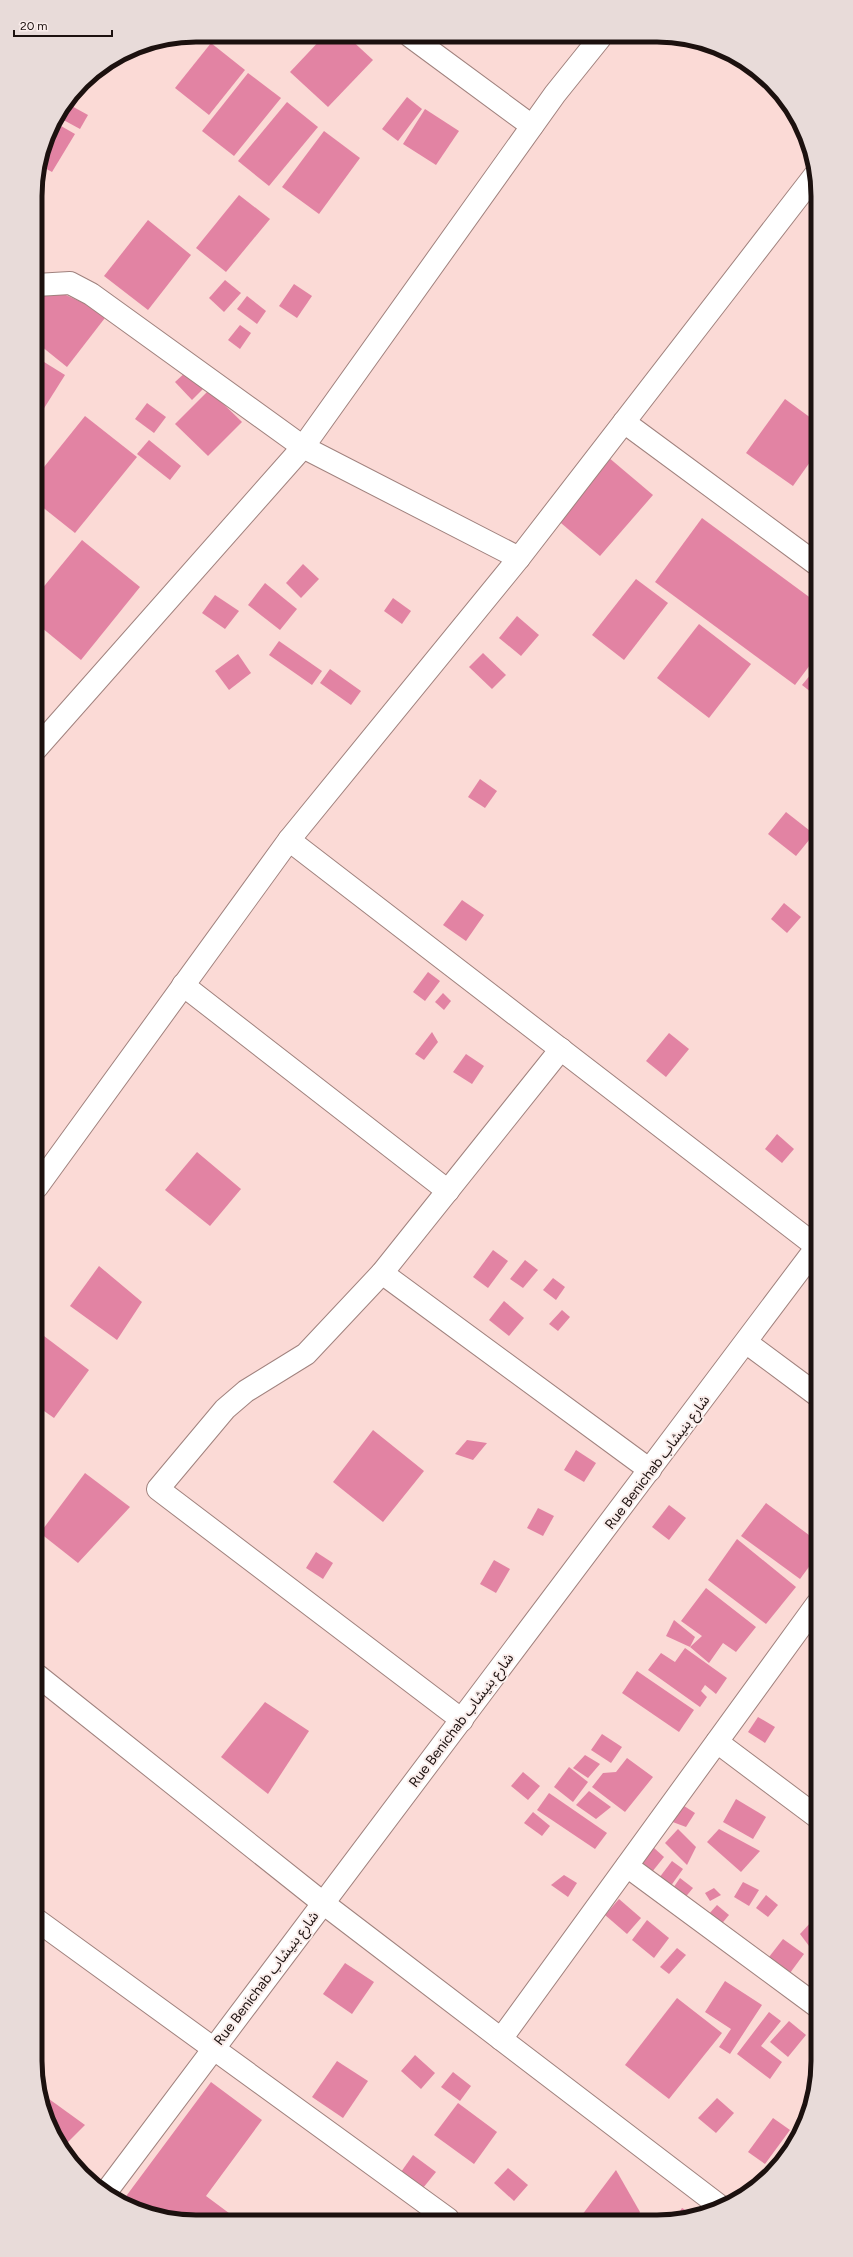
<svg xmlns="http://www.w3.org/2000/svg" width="853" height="2257" font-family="Figtree,'Noto Sans Arabic',sans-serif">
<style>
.building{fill:#e283a3}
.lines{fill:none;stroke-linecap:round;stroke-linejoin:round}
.street-casing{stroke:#a0827e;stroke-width:24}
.street{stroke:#fff;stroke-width:22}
.labels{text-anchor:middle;stroke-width:4;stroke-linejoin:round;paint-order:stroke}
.street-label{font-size:14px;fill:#1c110f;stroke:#faedeb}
.rim{fill:none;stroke:#1c110f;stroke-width:5}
</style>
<rect width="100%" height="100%" fill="#fbdad6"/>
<!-- building -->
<g class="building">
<path d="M 324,36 L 347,36 L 373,60 L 328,107 L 290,72 Z"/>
<path d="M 211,43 L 245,70 L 209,115 L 175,88 Z"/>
<path d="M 248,73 L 281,98 L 234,156 L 202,131 Z"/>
<path d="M 407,97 L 422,109 L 398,141 L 382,129 Z"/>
<path d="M 287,102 L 318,127 L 269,186 L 238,161 Z"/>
<path d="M 68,104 L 88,115 L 80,129 L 58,117 Z"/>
<path d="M 425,109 L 459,131 L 436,165 L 403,144 Z"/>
<path d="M 54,122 L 75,134 L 52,172 L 41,166 Z"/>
<path d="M 324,131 L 360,158 L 319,214 L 282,187 Z"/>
<path d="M 239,195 L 270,219 L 226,272 L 196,248 Z"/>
<path d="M 148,220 L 191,255 L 148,310 L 104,276 Z"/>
<path d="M 225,280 L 241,293 L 224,312 L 209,298 Z"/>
<path d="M 294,284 L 312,296 L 297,318 L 279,306 Z"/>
<path d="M 46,286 L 108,314 L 67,367 L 36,342 L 36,300 Z"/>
<path d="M 247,296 L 266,311 L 257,324 L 237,309 Z"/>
<path d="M 240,325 L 251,333 L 240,349 L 228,340 Z"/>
<path d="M 36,357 L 65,375 L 36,421 Z"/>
<path d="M 187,371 L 204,388 L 192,400 L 175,382 Z"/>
<path d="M 209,390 L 242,422 L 208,456 L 175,424 Z"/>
<path d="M 785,399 L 815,421 L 815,455 L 793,486 L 746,453 Z"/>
<path d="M 147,403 L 166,417 L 154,433 L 135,419 Z"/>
<path d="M 85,416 L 137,457 L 75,533 L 36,502 L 36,477 Z"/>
<path d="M 149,440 L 181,466 L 170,480 L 137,454 Z"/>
<path d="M 608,457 L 653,495 L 600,556 L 555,518 Z"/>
<path d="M 702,518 L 816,602 L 816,657 L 795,685 L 655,582 Z"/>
<path d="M 82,540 L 140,587 L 81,660 L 36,623 L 36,596 Z"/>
<path d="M 303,564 L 319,579 L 301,598 L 286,583 Z"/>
<path d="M 636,579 L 668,603 L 624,660 L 592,635 Z"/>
<path d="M 265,583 L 297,609 L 280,630 L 248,605 Z"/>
<path d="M 215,595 L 239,611 L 225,629 L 202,613 Z"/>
<path d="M 393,598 L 411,611 L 402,624 L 384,611 Z"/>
<path d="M 517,616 L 539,635 L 521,656 L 499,638 Z"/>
<path d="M 699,624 L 751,664 L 709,718 L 657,678 Z"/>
<path d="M 279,641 L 322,671 L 312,685 L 269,655 Z"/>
<path d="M 483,653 L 506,675 L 492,689 L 469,667 Z"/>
<path d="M 238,654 L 251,673 L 229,690 L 215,671 Z"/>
<path d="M 816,668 L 816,696 L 802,685 Z"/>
<path d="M 330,669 L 361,691 L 351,705 L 320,683 Z"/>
<path d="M 480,779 L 497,791 L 485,808 L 468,797 Z"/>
<path d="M 786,812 L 814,834 L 796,856 L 768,834 Z"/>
<path d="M 462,900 L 484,915 L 466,941 L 443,925 Z"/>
<path d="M 784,903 L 801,917 L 787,933 L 771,919 Z"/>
<path d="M 428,972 L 440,981 L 425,1001 L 413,992 Z"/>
<path d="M 443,993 L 451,1001 L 444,1010 L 435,1002 Z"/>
<path d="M 432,1032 L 438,1042 L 424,1060 L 415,1054 Z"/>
<path d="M 669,1033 L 689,1049 L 666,1077 L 646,1061 Z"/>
<path d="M 466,1054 L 484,1066 L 472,1084 L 453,1072 Z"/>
<path d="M 777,1134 L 794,1149 L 782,1163 L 765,1149 Z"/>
<path d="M 197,1152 L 241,1189 L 210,1226 L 165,1190 Z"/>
<path d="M 493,1250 L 508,1261 L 488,1288 L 473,1277 Z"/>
<path d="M 525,1260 L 538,1270 L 523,1288 L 510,1279 Z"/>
<path d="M 99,1266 L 142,1302 L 117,1340 L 70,1306 Z"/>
<path d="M 553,1278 L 565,1287 L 556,1300 L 543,1290 Z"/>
<path d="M 504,1301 L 524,1318 L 509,1336 L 489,1320 Z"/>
<path d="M 562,1310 L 570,1317 L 558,1331 L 549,1324 Z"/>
<path d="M 40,1333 L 89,1370 L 54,1418 L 37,1406 L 37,1337 Z"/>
<path d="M 373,1430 L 424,1471 L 383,1522 L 333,1482 Z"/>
<path d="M 467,1440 L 487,1443 L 473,1460 L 455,1454 Z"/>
<path d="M 576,1450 L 596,1463 L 584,1482 L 564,1470 Z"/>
<path d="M 85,1473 L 130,1507 L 78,1563 L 40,1533 Z"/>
<path d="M 766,1503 L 817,1541 L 817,1556 L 800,1579 L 741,1536 Z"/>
<path d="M 669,1505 L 686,1518 L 669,1540 L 652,1527 Z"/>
<path d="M 538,1508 L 554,1516 L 543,1536 L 527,1528 Z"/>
<path d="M 737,1539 L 796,1587 L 766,1624 L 708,1580 Z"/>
<path d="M 316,1552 L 333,1563 L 323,1579 L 306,1568 Z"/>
<path d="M 494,1560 L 510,1569 L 496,1593 L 480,1584 Z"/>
<path d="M 706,1588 L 756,1627 L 736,1652 L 723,1643 L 709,1663 L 690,1647 L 702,1636 L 681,1621 Z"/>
<path d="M 674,1620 L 695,1637 L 690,1647 L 666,1636 Z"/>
<path d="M 685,1648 L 727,1678 L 716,1694 L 705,1685 L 701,1691 L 707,1697 L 700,1707 L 648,1670 L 661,1653 L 675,1662 Z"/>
<path d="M 637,1671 L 694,1710 L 679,1732 L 622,1693 Z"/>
<path d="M 265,1702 L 309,1731 L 268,1794 L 221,1757 Z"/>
<path d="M 758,1717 L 775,1727 L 765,1743 L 748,1732 Z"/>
<path d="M 602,1734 L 622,1747 L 611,1763 L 591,1750 Z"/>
<path d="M 585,1755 L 600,1764 L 588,1778 L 573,1768 Z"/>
<path d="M 627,1758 L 653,1777 L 625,1812 L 592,1787 L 603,1773 L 616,1772 Z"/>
<path d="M 569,1767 L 588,1782 L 573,1802 L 554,1787 Z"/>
<path d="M 523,1772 L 540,1786 L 528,1800 L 511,1786 Z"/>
<path d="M 589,1791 L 611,1807 L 596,1819 L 576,1805 Z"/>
<path d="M 549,1793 L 607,1833 L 595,1849 L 537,1810 Z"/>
<path d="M 736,1799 L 766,1817 L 753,1839 L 723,1822 Z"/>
<path d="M 681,1804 L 695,1813 L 686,1827 L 670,1821 Z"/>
<path d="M 533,1812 L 550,1826 L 542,1836 L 524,1823 Z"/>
<path d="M 678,1829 L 696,1847 L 687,1865 L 665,1843 Z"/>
<path d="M 719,1829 L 760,1851 L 741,1872 L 707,1842 Z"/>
<path d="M 653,1847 L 664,1857 L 652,1872 L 637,1865 Z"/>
<path d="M 672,1861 L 683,1869 L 670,1887 L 659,1878 Z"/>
<path d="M 564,1875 L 577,1883 L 568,1897 L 551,1885 Z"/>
<path d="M 680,1878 L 693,1888 L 683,1900 L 671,1891 Z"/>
<path d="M 743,1882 L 759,1890 L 749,1906 L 734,1897 Z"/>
<path d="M 714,1888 L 721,1895 L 710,1901 L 705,1893 Z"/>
<path d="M 766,1895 L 778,1905 L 768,1917 L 756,1908 Z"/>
<path d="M 619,1899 L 641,1918 L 627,1934 L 605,1915 Z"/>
<path d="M 717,1905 L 729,1915 L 719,1927 L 707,1916 Z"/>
<path d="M 647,1920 L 669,1938 L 654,1958 L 632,1940 Z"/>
<path d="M 812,1921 L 817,1926 L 817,1937 L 809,1946 L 800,1934 Z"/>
<path d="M 783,1939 L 804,1954 L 790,1973 L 769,1957 Z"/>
<path d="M 677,1948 L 686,1955 L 669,1974 L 660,1967 Z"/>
<path d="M 345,1963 L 374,1982 L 352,2014 L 323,1994 Z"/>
<path d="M 725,1981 L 762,2005 L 730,2054 L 719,2047 L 731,2029 L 705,2012 Z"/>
<path d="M 677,1998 L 722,2033 L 669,2099 L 625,2065 Z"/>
<path d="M 769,2012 L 781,2021 L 761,2046 L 782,2062 L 770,2079 L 737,2054 Z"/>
<path d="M 789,2021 L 806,2035 L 788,2057 L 770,2042 Z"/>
<path d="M 415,2055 L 435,2073 L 421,2089 L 401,2071 Z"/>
<path d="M 337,2061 L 368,2081 L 343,2118 L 312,2097 Z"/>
<path d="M 453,2072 L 471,2086 L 460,2101 L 441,2087 Z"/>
<path d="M 211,2082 L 262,2120 L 206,2196 L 237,2219 L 165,2219 L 121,2203 Z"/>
<path d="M 38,2091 L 85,2125 L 62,2148 L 56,2141 Z"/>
<path d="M 717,2098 L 734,2113 L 716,2133 L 698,2118 Z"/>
<path d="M 458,2103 L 497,2132 L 474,2164 L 434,2135 Z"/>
<path d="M 773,2118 L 790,2130 L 765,2164 L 748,2152 Z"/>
<path d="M 413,2155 L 436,2172 L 423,2188 L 401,2172 Z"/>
<path d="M 508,2168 L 528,2185 L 514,2201 L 494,2183 Z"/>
<path d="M 616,2170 L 640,2212 L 636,2219 L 579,2219 Z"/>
<path d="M 682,2208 L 696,2216 L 689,2219 L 675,2219 Z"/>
</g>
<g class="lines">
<defs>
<g id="street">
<path d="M 410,36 L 532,126"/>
<path d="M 36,285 L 70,283 L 91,294 L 303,447 L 519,558"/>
<path d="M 624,422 L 815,563"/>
<path d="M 36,749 L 303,447 L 555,94 L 600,38"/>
<path d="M 289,840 L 816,1246"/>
<path d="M 183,985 L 448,1191"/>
<path d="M 37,1187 L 289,840 L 519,558 L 815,175"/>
<path d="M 382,1273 L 650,1470"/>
<path d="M 747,1343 L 817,1395"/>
<path d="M 38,1676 L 323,1903 L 721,2207"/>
<path d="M 462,1720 L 158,1489 L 225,1409 L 246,1391 L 306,1354 L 382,1273 L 561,1049"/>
<path d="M 717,1742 L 817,1817"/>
<path d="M 627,1866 L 818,2007"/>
<path d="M 38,1921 L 448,2219"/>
<path d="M 501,2039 L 817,1604"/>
<path d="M 106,2192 L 816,1248"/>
</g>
</defs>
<!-- street casing -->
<use href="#street" class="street-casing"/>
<!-- street -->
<use href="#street" class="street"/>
</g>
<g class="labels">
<!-- street labels -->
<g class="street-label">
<text transform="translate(657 1462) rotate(-53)" y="5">Rue Benichab شارع بنيشاب</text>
<text transform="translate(461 1720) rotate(-53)" y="5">Rue Benichab شارع بنيشاب</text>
<text transform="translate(266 1978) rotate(-53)" y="5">Rue Benichab شارع بنيشاب</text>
</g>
</g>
<!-- crop -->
<path d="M0 0H853V2257H0ZM196 42H657A154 154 0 0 1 811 196V2061A154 154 0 0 1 657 2215H196A154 154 0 0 1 42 2061V196A154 154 0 0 1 196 42Z" fill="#e8dbd9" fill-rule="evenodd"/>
<path class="rim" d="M196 42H657A154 154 0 0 1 811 196V2061A154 154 0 0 1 657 2215H196A154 154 0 0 1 42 2061V196A154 154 0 0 1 196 42Z"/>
<!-- scale -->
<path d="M14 30v6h98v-6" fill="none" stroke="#1c110f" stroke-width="2"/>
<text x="20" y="30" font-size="12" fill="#1c110f" stroke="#faedeb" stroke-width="3" paint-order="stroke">20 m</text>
</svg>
